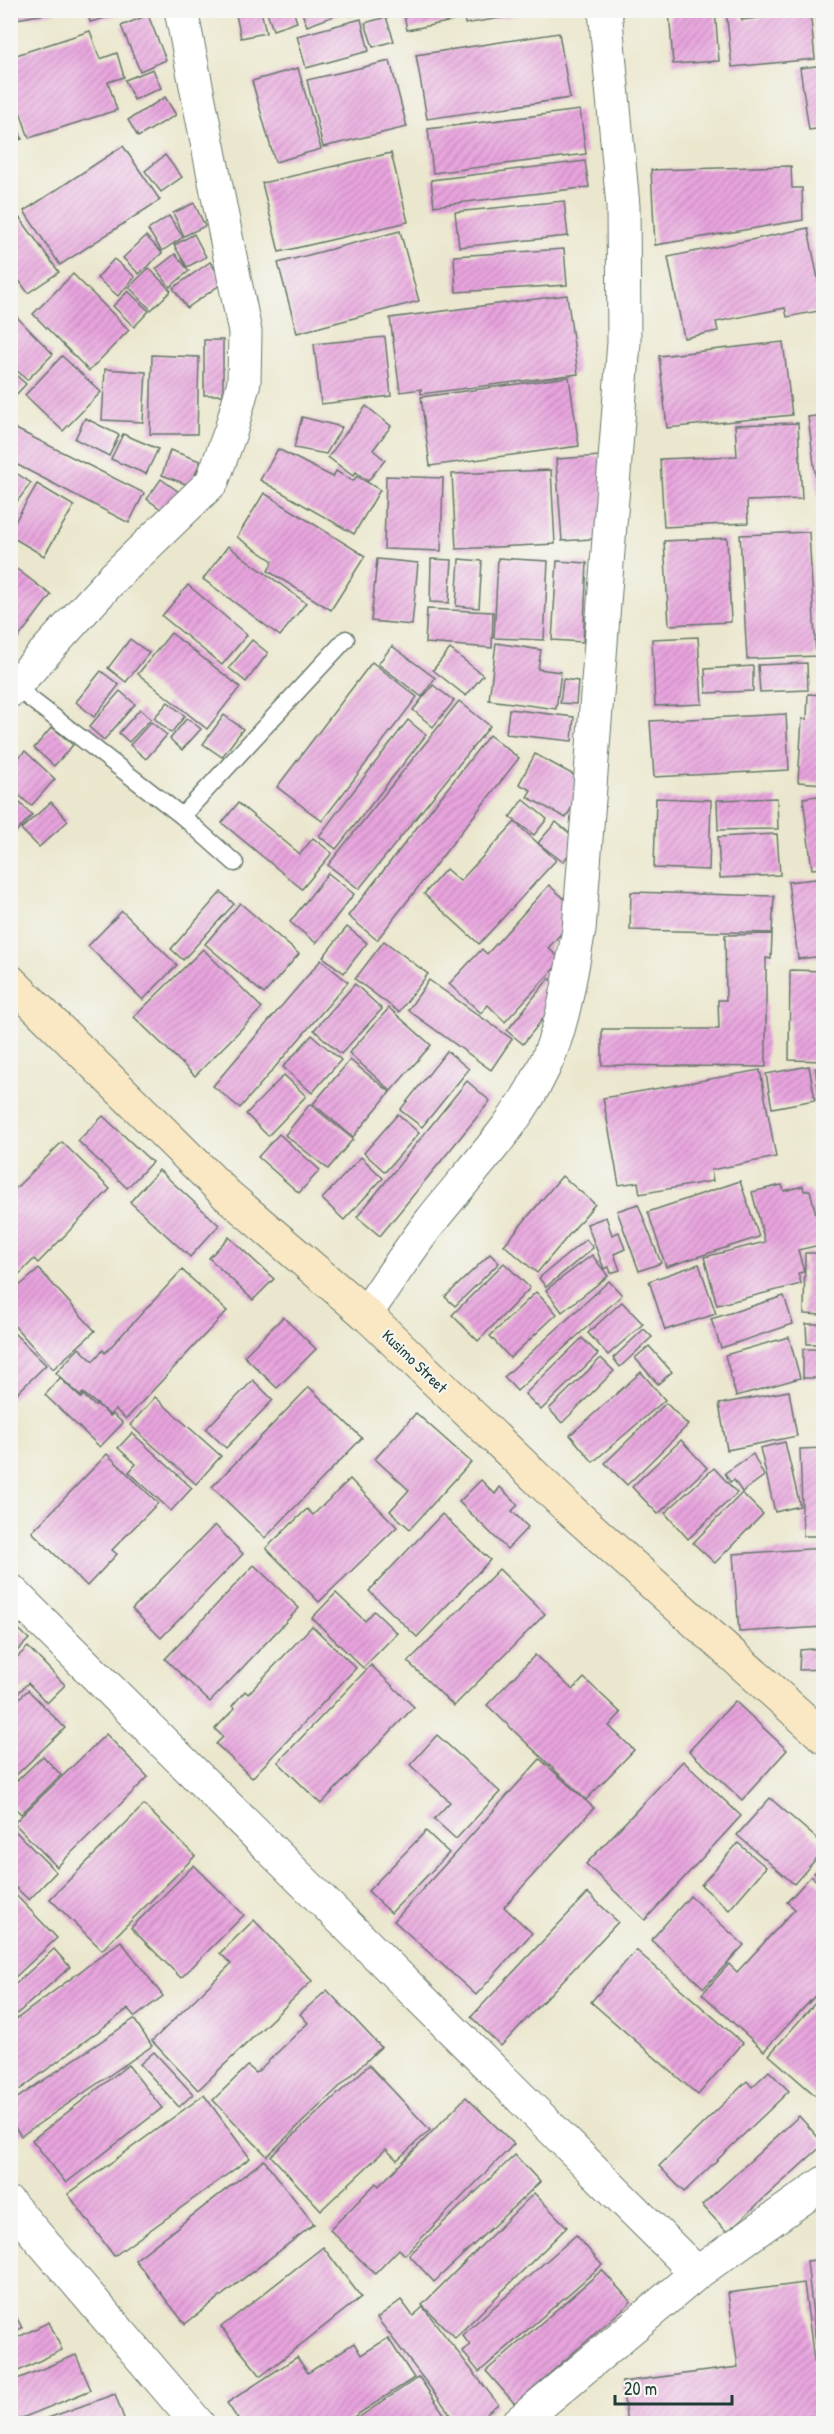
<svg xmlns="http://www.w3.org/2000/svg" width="834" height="2434" font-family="'Patrick Hand',sans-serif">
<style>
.building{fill:url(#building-hatch)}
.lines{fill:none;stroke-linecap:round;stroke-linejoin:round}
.lane-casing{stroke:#66786a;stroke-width:19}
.street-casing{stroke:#66786a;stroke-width:35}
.secondary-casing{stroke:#66786a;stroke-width:35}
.lane{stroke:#fff;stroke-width:16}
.street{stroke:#fff;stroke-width:33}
.secondary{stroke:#fae7c3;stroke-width:33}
.labels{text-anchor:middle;stroke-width:4.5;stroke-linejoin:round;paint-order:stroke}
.street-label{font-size:16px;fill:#1f3d34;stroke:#f6f6f2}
</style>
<defs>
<pattern id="building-hatch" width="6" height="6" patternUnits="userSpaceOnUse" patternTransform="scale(1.5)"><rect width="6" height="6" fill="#e9a4de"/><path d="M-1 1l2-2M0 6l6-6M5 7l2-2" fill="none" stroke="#bc87b5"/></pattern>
</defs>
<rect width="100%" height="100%" fill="#f6f6f2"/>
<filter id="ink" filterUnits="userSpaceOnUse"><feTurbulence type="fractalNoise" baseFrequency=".0167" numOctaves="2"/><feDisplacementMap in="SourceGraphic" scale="12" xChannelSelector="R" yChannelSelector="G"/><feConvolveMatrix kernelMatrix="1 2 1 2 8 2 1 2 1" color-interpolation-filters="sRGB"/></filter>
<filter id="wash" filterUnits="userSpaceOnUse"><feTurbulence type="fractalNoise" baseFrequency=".008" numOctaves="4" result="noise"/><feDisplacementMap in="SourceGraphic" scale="24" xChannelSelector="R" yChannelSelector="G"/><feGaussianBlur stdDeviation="1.35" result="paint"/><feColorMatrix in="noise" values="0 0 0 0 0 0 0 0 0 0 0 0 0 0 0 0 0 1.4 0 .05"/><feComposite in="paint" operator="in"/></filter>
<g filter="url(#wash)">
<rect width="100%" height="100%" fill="#ebe7ce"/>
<g id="blocks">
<!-- building -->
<g class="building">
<path d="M 10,10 L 57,10 L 57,12 L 10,20 Z"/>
<path d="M 87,10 L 133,10 L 133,11 L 90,22 Z"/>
<path d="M 235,10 L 261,10 L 266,33 L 241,38 Z"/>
<path d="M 266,10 L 293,10 L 297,22 L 273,30 Z"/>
<path d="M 301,10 L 348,10 L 348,11 L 307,26 Z"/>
<path d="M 350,10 L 369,10 L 370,11 L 351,16 Z"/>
<path d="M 403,10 L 456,10 L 458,20 L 407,30 Z"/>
<path d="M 463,10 L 536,10 L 536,12 L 465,24 Z"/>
<path d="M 669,10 L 715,10 L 719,61 L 673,64 Z"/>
<path d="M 726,10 L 738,10 L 742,20 L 774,16 L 773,10 L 810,10 L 815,59 L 732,67 Z"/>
<path d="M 816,10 L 824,10 L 824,34 L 819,34 Z"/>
<path d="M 148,15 L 166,60 L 140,71 L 121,26 Z"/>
<path d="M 386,17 L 394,41 L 373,47 L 365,23 Z"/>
<path d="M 361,19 L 369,51 L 306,68 L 297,36 Z"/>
<path d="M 90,31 L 100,59 L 117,53 L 124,77 L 108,82 L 117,110 L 29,138 L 10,82 L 10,57 Z"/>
<path d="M 559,33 L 570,98 L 427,119 L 416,55 Z"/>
<path d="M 390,61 L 407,127 L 323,147 L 307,80 Z"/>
<path d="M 824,65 L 824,128 L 809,130 L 800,68 Z"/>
<path d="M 298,68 L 321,149 L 275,162 L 252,81 Z"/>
<path d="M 153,69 L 161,88 L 134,100 L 125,80 Z"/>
<path d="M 165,97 L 176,115 L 138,137 L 128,120 Z"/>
<path d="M 10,104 L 22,139 L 10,143 Z"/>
<path d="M 580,110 L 586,154 L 433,173 L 428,129 Z"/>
<path d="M 123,146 L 160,200 L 60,265 L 24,211 Z"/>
<path d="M 391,153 L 408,222 L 279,252 L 262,183 Z"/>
<path d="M 165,155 L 182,177 L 161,192 L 145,171 Z"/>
<path d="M 585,161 L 589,187 L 434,206 L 431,180 Z"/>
<path d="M 791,166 L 792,188 L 802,188 L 803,220 L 655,245 L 651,170 Z"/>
<path d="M 564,201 L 568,236 L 459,247 L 455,212 Z"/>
<path d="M 194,203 L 205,226 L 184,236 L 173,213 Z"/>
<path d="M 169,216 L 183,237 L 162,251 L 148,230 Z"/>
<path d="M 20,218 L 59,272 L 28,293 L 10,268 L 10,225 Z"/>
<path d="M 808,228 L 824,310 L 787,317 L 785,308 L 716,322 L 718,331 L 684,338 L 668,257 Z"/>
<path d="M 400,231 L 419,301 L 297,333 L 278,263 Z"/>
<path d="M 194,234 L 206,257 L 187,267 L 174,245 Z"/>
<path d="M 146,236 L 162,253 L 139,274 L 123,258 Z"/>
<path d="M 564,249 L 567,285 L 456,292 L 454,256 Z"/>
<path d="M 175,254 L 189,271 L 170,287 L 156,269 Z"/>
<path d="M 114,259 L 135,277 L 118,296 L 97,278 Z"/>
<path d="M 210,262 L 224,282 L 187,308 L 173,288 Z"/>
<path d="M 149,268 L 171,291 L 151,310 L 129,287 Z"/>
<path d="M 73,274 L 129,330 L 89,371 L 33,314 Z"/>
<path d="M 128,291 L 149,311 L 134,327 L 113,306 Z"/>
<path d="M 567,295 L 578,374 L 421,394 L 421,389 L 400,392 L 390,318 Z"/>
<path d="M 10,310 L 53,354 L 27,380 L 10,364 Z"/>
<path d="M 385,337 L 391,396 L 321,404 L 314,344 Z"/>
<rect x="204" y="340" width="19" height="55"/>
<path d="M 783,342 L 792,415 L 667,428 L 659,356 Z"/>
<path d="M 152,355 L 199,357 L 197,434 L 150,434 Z"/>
<path d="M 62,356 L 101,392 L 63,431 L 25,395 Z"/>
<path d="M 105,369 L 146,372 L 143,422 L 102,420 Z"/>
<path d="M 10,370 L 26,384 L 10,401 Z"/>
<path d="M 569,377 L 579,446 L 430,466 L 421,397 Z"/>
<path d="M 366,406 L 391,426 L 373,450 L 385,460 L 368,481 L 356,472 L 353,476 L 328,457 Z"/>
<path d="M 824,415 L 824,496 L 818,496 L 808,417 Z"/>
<path d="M 302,417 L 342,427 L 326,454 L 294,448 Z"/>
<path d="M 85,418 L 119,435 L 109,456 L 75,439 Z"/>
<path d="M 798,423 L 802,499 L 747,501 L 748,523 L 664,527 L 660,459 L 737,456 L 735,425 Z"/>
<path d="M 10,426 L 144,493 L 129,523 L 10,461 Z"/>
<path d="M 123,434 L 158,449 L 146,474 L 111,459 Z"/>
<path d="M 278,449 L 333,477 L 336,471 L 353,481 L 357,476 L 380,490 L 354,534 L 260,480 Z"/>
<path d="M 170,450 L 200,461 L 191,486 L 162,475 Z"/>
<path d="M 600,456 L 606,538 L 562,541 L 556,459 Z"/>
<path d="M 10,469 L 31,483 L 10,511 Z"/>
<path d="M 551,470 L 555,544 L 456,549 L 452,474 Z"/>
<path d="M 386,476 L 443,478 L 441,551 L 384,549 Z"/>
<path d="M 161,479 L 179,492 L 165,512 L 147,499 Z"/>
<path d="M 37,484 L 74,506 L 44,556 L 10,536 L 10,530 Z"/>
<path d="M 264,493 L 365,556 L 331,610 L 268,571 L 273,561 L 237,537 Z"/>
<path d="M 809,532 L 816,656 L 747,659 L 740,535 Z"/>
<path d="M 727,538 L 731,622 L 669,625 L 664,541 Z"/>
<path d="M 228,546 L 306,603 L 280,636 L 203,579 Z"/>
<path d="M 498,558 L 548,561 L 544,640 L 494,638 Z"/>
<path d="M 377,559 L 418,563 L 412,625 L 371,621 Z"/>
<path d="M 431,559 L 452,560 L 449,603 L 430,602 Z"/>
<path d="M 459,559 L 482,561 L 479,608 L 456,606 Z"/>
<path d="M 557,561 L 587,563 L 583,642 L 552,640 Z"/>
<path d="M 10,564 L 51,595 L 16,641 L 10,637 Z"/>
<path d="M 188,585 L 247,635 L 222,665 L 162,616 Z"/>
<path d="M 427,609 L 493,612 L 492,648 L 425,643 Z"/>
<path d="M 171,633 L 240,687 L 207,729 L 138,674 Z"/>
<path d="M 698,637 L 702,704 L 655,706 L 652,639 Z"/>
<path d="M 130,639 L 149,653 L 126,682 L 108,668 Z"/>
<path d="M 252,640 L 268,653 L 246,682 L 229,668 Z"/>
<path d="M 496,643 L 541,650 L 538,669 L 561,672 L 556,709 L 489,700 Z"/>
<path d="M 392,646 L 435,678 L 422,697 L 378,664 Z"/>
<path d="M 450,649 L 483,675 L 466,696 L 433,670 Z"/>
<path d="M 372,662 L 417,697 L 322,821 L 277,787 Z"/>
<path d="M 807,663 L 808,690 L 760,692 L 758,665 Z"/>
<path d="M 753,666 L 753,691 L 706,693 L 705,669 Z"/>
<path d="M 101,671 L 119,685 L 94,717 L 76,702 Z"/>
<path d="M 563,679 L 578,681 L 576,704 L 560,703 Z"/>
<path d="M 433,685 L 454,701 L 433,727 L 413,710 Z"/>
<path d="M 120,691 L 135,704 L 104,740 L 89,727 Z"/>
<path d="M 808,694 L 824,695 L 824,784 L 798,782 L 802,719 L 807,719 Z"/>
<path d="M 459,701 L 490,726 L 359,889 L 328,865 Z"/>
<path d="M 168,702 L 185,716 L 171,733 L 154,718 Z"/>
<path d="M 140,709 L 151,719 L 129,742 L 119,733 Z"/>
<path d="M 509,709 L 574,717 L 572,741 L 506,734 Z"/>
<path d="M 786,714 L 789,770 L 654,777 L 650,721 Z"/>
<path d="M 224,715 L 243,729 L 222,757 L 203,744 Z"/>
<path d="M 187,718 L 201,729 L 182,750 L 170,739 Z"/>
<path d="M 408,720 L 426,735 L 336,849 L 319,836 Z"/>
<path d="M 151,722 L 167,735 L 146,759 L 130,745 Z"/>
<path d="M 52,727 L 73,745 L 54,766 L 34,748 Z"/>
<path d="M 489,735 L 519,758 L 377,940 L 348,916 Z"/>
<path d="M 25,751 L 55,779 L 31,806 L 10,787 L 10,767 Z"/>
<path d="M 535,754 L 585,781 L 566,818 L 527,797 L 531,790 L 519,784 Z"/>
<path d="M 824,795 L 824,868 L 812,869 L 803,798 Z"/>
<path d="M 13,796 L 32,815 L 10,838 L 10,799 Z"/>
<path d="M 656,798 L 711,800 L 709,870 L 654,868 Z"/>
<path d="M 777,798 L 778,829 L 718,830 L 717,800 Z"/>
<path d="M 523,799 L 547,819 L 534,835 L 510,817 Z"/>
<path d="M 51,802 L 68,821 L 39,847 L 21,829 Z"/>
<path d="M 238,803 L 300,854 L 313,838 L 332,853 L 302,889 L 222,823 Z"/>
<path d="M 515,822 L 556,860 L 479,944 L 424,894 L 446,869 L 460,881 Z"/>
<path d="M 556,822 L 579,841 L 563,862 L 538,843 Z"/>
<path d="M 777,834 L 780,875 L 720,878 L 718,837 Z"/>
<path d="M 328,873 L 354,894 L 316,943 L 290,922 Z"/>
<path d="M 824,878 L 824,956 L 798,959 L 788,882 Z"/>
<path d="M 549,885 L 580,913 L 548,948 L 562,960 L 505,1022 L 488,1005 L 481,1013 L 449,984 L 482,949 L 487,954 Z"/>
<path d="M 221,892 L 234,904 L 183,960 L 171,949 Z"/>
<path d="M 631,892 L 774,896 L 772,933 L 630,930 Z"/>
<path d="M 240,903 L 299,954 L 264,994 L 205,944 Z"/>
<path d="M 122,911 L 177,965 L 143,1000 L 88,946 Z"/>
<path d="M 347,927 L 367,943 L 344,973 L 323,957 Z"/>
<path d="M 772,934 L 771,959 L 766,958 L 766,1067 L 602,1065 L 602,1029 L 719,1029 L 718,1000 L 726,1000 L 725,935 Z"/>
<path d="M 384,941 L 428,974 L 399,1012 L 355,979 Z"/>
<path d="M 203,949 L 262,1008 L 195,1076 L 134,1017 Z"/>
<path d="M 321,960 L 348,982 L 240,1108 L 213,1086 Z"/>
<path d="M 790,970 L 824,971 L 824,1061 L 789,1060 Z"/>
<path d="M 549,978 L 565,991 L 523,1044 L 507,1031 Z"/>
<path d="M 429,980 L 512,1039 L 491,1070 L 408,1010 Z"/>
<path d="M 355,984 L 382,1009 L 341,1054 L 314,1030 Z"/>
<path d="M 389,1008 L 431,1045 L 391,1091 L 349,1053 Z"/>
<path d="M 312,1035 L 341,1060 L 312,1093 L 283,1067 Z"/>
<path d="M 447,1051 L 469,1069 L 422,1127 L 400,1110 Z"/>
<path d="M 350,1060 L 390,1092 L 353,1137 L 313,1104 Z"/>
<path d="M 809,1066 L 815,1100 L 772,1108 L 766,1074 Z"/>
<path d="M 824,1067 L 824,1088 L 818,1089 L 815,1068 Z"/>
<path d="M 760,1070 L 776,1157 L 711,1170 L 713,1181 L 640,1194 L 638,1182 L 619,1185 L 603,1098 Z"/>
<path d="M 284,1075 L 306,1096 L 268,1136 L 246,1114 Z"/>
<path d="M 467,1081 L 490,1101 L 380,1236 L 357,1217 Z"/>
<path d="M 819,1097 L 824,1097 L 824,1115 L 822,1115 Z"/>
<path d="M 310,1104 L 353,1139 L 328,1169 L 285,1135 Z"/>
<path d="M 398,1114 L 419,1133 L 385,1172 L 364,1153 Z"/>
<path d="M 103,1116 L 152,1162 L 127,1188 L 78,1141 Z"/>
<path d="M 279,1134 L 320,1170 L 299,1193 L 258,1157 Z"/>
<path d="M 62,1142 L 110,1189 L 38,1263 L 34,1259 L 10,1284 L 10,1194 Z"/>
<path d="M 361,1157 L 383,1178 L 344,1220 L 322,1199 Z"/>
<path d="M 159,1170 L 219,1225 L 190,1257 L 130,1202 Z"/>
<path d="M 562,1176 L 595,1204 L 537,1273 L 504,1245 Z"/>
<path d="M 740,1181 L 759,1237 L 666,1267 L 648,1212 Z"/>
<path d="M 782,1185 L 784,1191 L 803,1186 L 804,1191 L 810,1190 L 820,1230 L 817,1230 L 820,1245 L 798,1250 L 804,1272 L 798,1273 L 801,1284 L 717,1305 L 704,1257 L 765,1242 L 752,1192 Z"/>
<rect x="821" y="1193" width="3" height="19"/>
<path d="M 638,1204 L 661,1263 L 639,1271 L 617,1211 Z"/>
<path d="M 606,1217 L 612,1235 L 619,1232 L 625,1249 L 614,1254 L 620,1270 L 611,1273 L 609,1267 L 604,1269 L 587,1224 Z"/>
<path d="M 229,1237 L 274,1279 L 253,1300 L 209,1258 Z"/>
<path d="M 586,1239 L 593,1248 L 546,1287 L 539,1278 Z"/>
<path d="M 805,1253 L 824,1253 L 824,1315 L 804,1314 Z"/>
<path d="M 490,1254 L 499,1263 L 455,1306 L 445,1297 Z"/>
<path d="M 592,1255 L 608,1276 L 562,1312 L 546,1290 Z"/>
<path d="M 504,1263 L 530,1288 L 478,1341 L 452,1315 Z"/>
<path d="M 699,1264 L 716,1314 L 665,1330 L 649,1281 Z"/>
<path d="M 39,1269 L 95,1331 L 53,1369 L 10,1321 L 10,1294 Z"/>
<path d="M 182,1270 L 227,1311 L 126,1419 L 115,1409 L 110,1415 L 83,1393 L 80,1396 L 56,1373 L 79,1348 L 93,1361 L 103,1350 L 105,1353 Z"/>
<path d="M 609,1281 L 622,1295 L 517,1391 L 504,1377 Z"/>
<path d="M 536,1292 L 557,1314 L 510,1358 L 490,1336 Z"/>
<path d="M 784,1296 L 793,1324 L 721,1348 L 711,1319 Z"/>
<path d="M 622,1302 L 643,1324 L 608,1355 L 588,1333 Z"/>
<path d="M 283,1317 L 316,1349 L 277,1388 L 244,1356 Z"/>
<path d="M 806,1324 L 824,1324 L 824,1344 L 807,1344 Z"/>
<path d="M 10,1329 L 46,1365 L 10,1400 Z"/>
<path d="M 644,1329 L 652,1337 L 620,1367 L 613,1358 Z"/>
<path d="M 789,1337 L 800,1378 L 736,1396 L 725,1355 Z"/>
<path d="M 582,1338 L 598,1354 L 541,1410 L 525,1394 Z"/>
<path d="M 649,1346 L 672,1372 L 658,1384 L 635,1358 Z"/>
<rect x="803" y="1349" width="21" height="29"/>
<path d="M 601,1358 L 614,1371 L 562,1423 L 549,1409 Z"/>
<path d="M 641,1372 L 665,1400 L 593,1462 L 570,1435 Z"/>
<path d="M 60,1378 L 81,1398 L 83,1395 L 95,1406 L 97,1404 L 110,1416 L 113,1414 L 123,1423 L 100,1447 L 45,1395 Z"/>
<path d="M 253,1380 L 273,1400 L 226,1448 L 206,1429 Z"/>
<path d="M 309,1387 L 362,1438 L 265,1538 L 212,1487 Z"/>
<path d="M 789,1391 L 797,1436 L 727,1450 L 719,1404 Z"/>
<path d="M 155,1397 L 221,1456 L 196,1484 L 130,1425 Z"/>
<path d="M 666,1403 L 688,1425 L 627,1485 L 605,1463 Z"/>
<path d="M 416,1413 L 471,1462 L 410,1529 L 390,1511 L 409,1490 L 375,1459 Z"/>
<path d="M 132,1433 L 192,1488 L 171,1511 L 129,1472 L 136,1464 L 118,1448 Z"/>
<path d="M 681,1440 L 707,1468 L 658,1514 L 632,1487 Z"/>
<path d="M 785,1442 L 800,1506 L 775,1512 L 760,1448 Z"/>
<path d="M 824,1448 L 824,1536 L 803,1536 L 800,1449 Z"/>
<path d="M 107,1454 L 158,1503 L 112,1550 L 117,1554 L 87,1586 L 32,1532 Z"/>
<path d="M 753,1454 L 764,1476 L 742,1492 L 734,1480 L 730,1482 L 725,1473 Z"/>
<path d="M 714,1468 L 737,1493 L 688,1539 L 665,1513 Z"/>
<path d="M 350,1479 L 397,1527 L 319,1602 L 266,1548 L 307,1509 L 313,1515 Z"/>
<path d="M 481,1480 L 495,1494 L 500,1487 L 518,1505 L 512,1511 L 528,1527 L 507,1549 L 459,1502 Z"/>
<path d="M 742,1493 L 763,1514 L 715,1563 L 693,1543 Z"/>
<path d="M 442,1514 L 490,1560 L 417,1637 L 369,1591 Z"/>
<path d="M 215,1525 L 243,1554 L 161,1638 L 132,1609 Z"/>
<path d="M 824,1548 L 824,1627 L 739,1632 L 733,1554 Z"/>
<path d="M 254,1565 L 299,1608 L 210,1702 L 165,1659 Z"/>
<path d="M 499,1569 L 545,1614 L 454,1706 L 408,1662 Z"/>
<path d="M 336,1593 L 365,1621 L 374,1611 L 397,1633 L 363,1668 L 312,1618 Z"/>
<path d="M 10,1621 L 29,1639 L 10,1658 Z"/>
<path d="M 312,1626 L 356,1668 L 252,1778 L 216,1744 L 223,1737 L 215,1729 L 235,1708 L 232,1706 L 245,1691 L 248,1694 Z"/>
<path d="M 28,1647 L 65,1685 L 47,1703 L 28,1683 L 10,1701 L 10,1664 Z"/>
<path d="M 824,1648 L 824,1669 L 799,1670 L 800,1650 Z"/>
<path d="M 535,1655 L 573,1690 L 584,1678 L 621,1713 L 609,1726 L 634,1750 L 586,1800 L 487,1705 Z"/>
<path d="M 371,1665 L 414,1707 L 321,1804 L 278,1762 Z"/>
<path d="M 28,1690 L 65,1728 L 10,1781 L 10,1707 Z"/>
<path d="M 735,1701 L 787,1750 L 742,1800 L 689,1751 Z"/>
<path d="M 106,1734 L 148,1777 L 57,1867 L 14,1823 Z"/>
<path d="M 437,1735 L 500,1792 L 456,1839 L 434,1819 L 450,1802 L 410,1765 Z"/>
<path d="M 43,1756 L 61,1775 L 21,1814 L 10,1803 L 10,1787 Z"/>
<path d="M 540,1759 L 594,1808 L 504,1907 L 532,1933 L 476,1995 L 394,1921 Z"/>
<path d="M 683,1761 L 741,1816 L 645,1920 L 586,1864 Z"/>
<path d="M 770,1798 L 824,1845 L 824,1850 L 794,1884 L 737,1835 Z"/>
<path d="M 144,1805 L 195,1856 L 102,1950 L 50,1899 Z"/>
<path d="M 10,1826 L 56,1872 L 29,1900 L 10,1882 Z"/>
<path d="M 426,1831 L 449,1853 L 391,1913 L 368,1891 Z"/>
<path d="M 738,1843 L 766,1867 L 729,1910 L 701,1885 Z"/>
<path d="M 824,1863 L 824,1881 L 814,1873 Z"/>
<path d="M 194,1865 L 244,1915 L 181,1978 L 131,1928 Z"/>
<path d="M 811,1876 L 824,1887 L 824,1986 L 764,2051 L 702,1994 L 729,1964 L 737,1972 L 795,1909 L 787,1902 Z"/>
<path d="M 10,1889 L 57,1938 L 10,1982 Z"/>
<path d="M 588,1893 L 618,1922 L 501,2046 L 471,2017 Z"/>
<path d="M 690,1896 L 744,1945 L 704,1988 L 651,1940 Z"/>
<path d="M 254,1920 L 312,1981 L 198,2090 L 152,2041 L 231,1964 L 220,1953 Z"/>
<path d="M 121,1941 L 163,1996 L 135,2017 L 128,2009 L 10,2097 L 10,2024 Z"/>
<path d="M 54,1949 L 70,1967 L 10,2020 L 10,1989 Z"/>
<path d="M 636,1950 L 743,2043 L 698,2095 L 591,2002 Z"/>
<path d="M 327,1990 L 381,2047 L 267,2156 L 213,2100 L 248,2066 L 256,2073 L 308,2023 L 300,2014 Z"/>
<path d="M 824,1993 L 824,2103 L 769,2055 Z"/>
<path d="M 134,2019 L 152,2046 L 21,2136 L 10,2120 L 10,2103 Z"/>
<path d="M 154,2052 L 193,2094 L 179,2107 L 140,2064 Z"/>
<path d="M 128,2065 L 162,2108 L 66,2183 L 32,2140 Z"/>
<path d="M 369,2065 L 430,2130 L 397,2160 L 386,2149 L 321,2210 L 271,2156 Z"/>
<path d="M 769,2071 L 789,2091 L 684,2192 L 659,2166 L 747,2081 L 752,2087 Z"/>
<path d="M 204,2095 L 250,2158 L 114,2256 L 68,2194 Z"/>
<path d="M 466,2097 L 514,2144 L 405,2255 L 399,2249 L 375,2274 L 330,2230 L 376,2183 L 379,2186 Z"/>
<path d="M 799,2116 L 824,2144 L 727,2232 L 702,2205 Z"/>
<path d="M 515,2155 L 540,2182 L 434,2282 L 409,2255 Z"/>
<path d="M 264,2160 L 314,2224 L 185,2324 L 135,2260 Z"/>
<path d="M 534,2193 L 567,2227 L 455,2338 L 422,2305 Z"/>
<path d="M 576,2235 L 602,2265 L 479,2372 L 462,2351 L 470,2345 L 462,2335 Z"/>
<path d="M 323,2247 L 361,2297 L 261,2376 L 221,2327 Z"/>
<path d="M 824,2259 L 824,2396 L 822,2397 L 807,2261 Z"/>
<path d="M 602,2270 L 631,2302 L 515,2404 L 486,2371 Z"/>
<path d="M 804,2283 L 821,2415 L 758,2424 L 627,2424 L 622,2382 L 738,2367 L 728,2293 Z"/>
<path d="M 401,2300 L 413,2316 L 423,2307 L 498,2404 L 472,2424 L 458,2424 L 377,2318 Z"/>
<path d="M 10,2305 L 22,2328 L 10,2334 Z"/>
<path d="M 49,2322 L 62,2350 L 10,2375 L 10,2341 Z"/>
<path d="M 388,2338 L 414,2378 L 343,2424 L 241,2424 L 227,2403 L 297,2357 L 308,2373 L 354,2343 L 361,2355 Z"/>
<path d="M 76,2355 L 91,2390 L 10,2423 L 10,2382 Z"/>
<path d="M 419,2377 L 451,2424 L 349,2424 Z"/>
<path d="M 115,2394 L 126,2424 L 34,2424 L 34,2423 Z"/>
</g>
</g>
</g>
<g filter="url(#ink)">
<use href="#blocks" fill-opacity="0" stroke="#66786a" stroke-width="1.5"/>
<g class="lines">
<defs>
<g id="lane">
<path d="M 15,687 L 182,816 L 235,863"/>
<path d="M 182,816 L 346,639"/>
</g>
<g id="street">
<path d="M 10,691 L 112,579 L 212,482 L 231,430 L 244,382 L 245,332 L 181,10"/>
<path d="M 366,1314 C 387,1283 408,1251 431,1221 C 470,1171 517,1125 544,1067 C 564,1025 570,975 579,930 L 624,342 L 623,206 L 605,10"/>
<path d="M 10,1590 L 697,2273"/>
<path d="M 10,2204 L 198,2424"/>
<path d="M 517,2424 L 697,2273 L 824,2183"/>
</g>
<path id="secondary" d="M 10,981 L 227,1195 L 366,1314 L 567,1507 L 824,1737"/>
</defs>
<!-- lane casing -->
<use href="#lane" class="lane-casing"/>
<!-- street casing -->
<use href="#street" class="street-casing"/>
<!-- secondary casing -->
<use href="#secondary" class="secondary-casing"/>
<!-- lane -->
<use href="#lane" class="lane"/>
<!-- street -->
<use href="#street" class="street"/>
<!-- secondary -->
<use href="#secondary" class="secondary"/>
</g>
</g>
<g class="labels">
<!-- street labels -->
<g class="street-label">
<text transform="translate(415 1361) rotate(44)" y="6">Kusimo Street</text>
</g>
</g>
<!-- margin -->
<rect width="834" height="2434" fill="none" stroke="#f6f6f2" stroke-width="36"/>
<!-- scale -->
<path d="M615 2395v9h117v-9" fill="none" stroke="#1f3d34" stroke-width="3"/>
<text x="624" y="2395" font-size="18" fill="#1f3d34" stroke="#f6f6f2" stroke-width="4.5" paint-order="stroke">20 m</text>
</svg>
